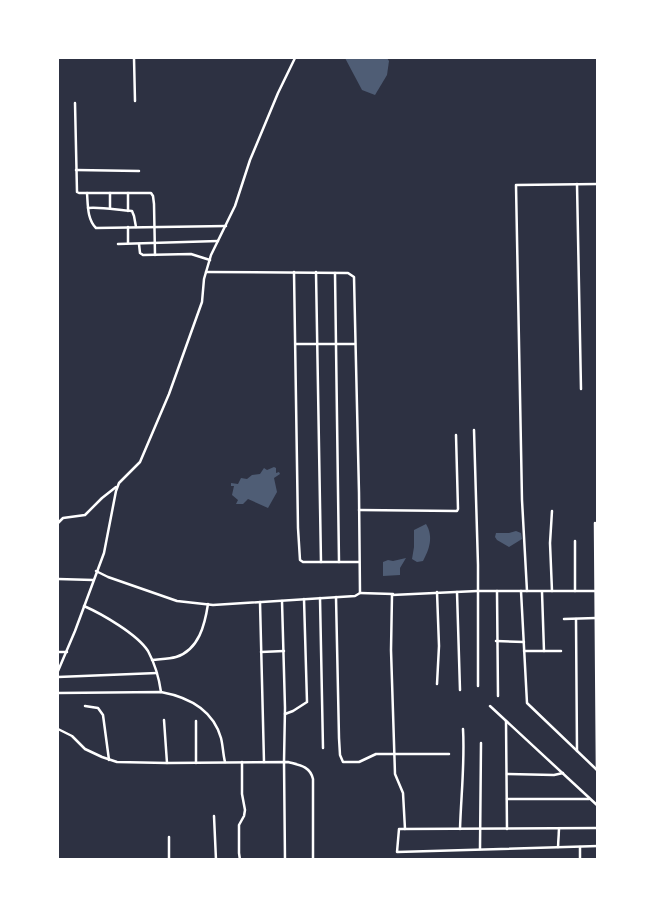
<svg xmlns="http://www.w3.org/2000/svg" width="655" height="917" font-family="'Fira Sans',sans-serif">
<style>
.water{fill:#4f5d75}
.lines{fill:none;stroke-linecap:round;stroke-linejoin:round}
.minor{stroke:#fff;stroke-width:2.5}
</style>
<rect width="100%" height="100%" fill="#2d3142"/>
<!-- water -->
<g class="water">
<path d="M 345,58 L 387,58 L 389,61 L 387,75 L 375,95 L 362,90 Z"/>
<path d="M 274,467 L 276,468 L 276,473 L 279,472 L 280,474 L 274,478 L 277,492 L 268,508 L 248,499 L 243,504 L 236,504 L 238,500 L 232,495 L 234,486 L 231,486 L 231,483 L 238,484 L 241,478 L 247,479 L 252,475 L 260,474 L 264,468 L 267,470 Z"/>
<path d="M 426,524 C 434,537 429,550 423,561 L 417,562 L 412,559 L 414,547 L 414,530 Z"/>
<path d="M 516,531 L 521,533 L 522,539 L 509,547 L 497,540 L 495,537 L 496,533 L 509,533 Z"/>
<path d="M 406,558 L 400,568 L 400,575 L 383,576 L 383,562 L 388,560 L 393,561 Z"/>
</g>
<g class="lines">
<!-- minor -->
<g class="minor">
<path d="M 134,58 L 135,101"/>
<path d="M 75,103 L 77,192 L 79,193 L 151,193 L 153,196 L 154,204 L 155,255"/>
<path d="M 76,170 L 139,171"/>
<path d="M 577,184 L 581,389"/>
<path d="M 87,193 C 88,205 87,219 96,228 L 226,226"/>
<path d="M 110,193 L 110,208"/>
<path d="M 128,193 L 128,211"/>
<path d="M 88,208 C 103,207 117,210 132,211 L 134,216 L 136,227"/>
<path d="M 128,227 L 128,243"/>
<path d="M 118,244 L 218,241"/>
<path d="M 139,244 L 140,253 L 143,255 L 191,254 L 210,260"/>
<path d="M 294,272 L 298,528 L 300,560 L 303,562 L 359,562"/>
<path d="M 316,272 L 321,562"/>
<path d="M 335,273 L 339,562"/>
<path d="M 296,344 L 355,344"/>
<path d="M 474,430 L 478,565 L 478,686"/>
<path d="M 359,510 L 457,511 L 458,509 L 456,435"/>
<path d="M 552,511 L 550,543 L 552,591"/>
<path d="M 58,523 L 63,518 L 85,515 L 102,498 L 116,487"/>
<path d="M 595,523 L 597,770"/>
<path d="M 96,571 L 108,577 L 177,601 L 213,605 L 355,596 L 360,593 L 359,493 L 354,277 L 348,273 L 206,272"/>
<path d="M 58,579 L 93,580"/>
<path d="M 497,591 L 498,696"/>
<path d="M 521,591 L 527,703 L 597,770"/>
<path d="M 527,591 L 522,500 L 516,185 L 598,184"/>
<path d="M 575,591 L 575,541"/>
<path d="M 437,592 L 439,646 L 437,684"/>
<path d="M 457,592 L 460,690"/>
<path d="M 542,592 L 544,651"/>
<path d="M 360,593 L 393,594"/>
<path d="M 336,597 L 339,738 L 340,755 L 343,762 L 359,762 L 376,754 L 449,754"/>
<path d="M 320,598 L 323,748"/>
<path d="M 282,601 L 285,708 L 284,762 L 285,860"/>
<path d="M 260,602 L 264,762"/>
<path d="M 84,606 C 102,614 137,634 148,651 C 155,664 159,678 161,692"/>
<path d="M 564,619 L 596,618"/>
<path d="M 576,619 L 577,751"/>
<path d="M 496,641 L 524,642"/>
<path d="M 524,651 L 561,651"/>
<path d="M 58,652 L 67,652"/>
<path d="M 261,652 L 284,651"/>
<path d="M 152,660 C 160,659 169,659 176,657 C 199,650 205,624 208,604"/>
<path d="M 58,671 L 75,631 L 104,553 L 116,491 L 119,483 L 140,462 L 169,394 L 202,302 L 204,279 L 211,255 L 235,206 L 250,160 L 278,93 L 295,58"/>
<path d="M 58,677 L 157,673"/>
<path d="M 58,693 L 161,692 C 188,697 213,710 221,738 C 223,746 223,754 225,762"/>
<path d="M 85,706 L 98,708 L 103,715 L 109,760"/>
<path d="M 490,706 L 598,806"/>
<path d="M 285,714 L 293,711 L 307,702 L 304,599"/>
<path d="M 164,720 L 167,763"/>
<path d="M 196,721 L 196,763"/>
<path d="M 506,721 L 507,829"/>
<path d="M 58,729 L 72,736 L 85,749 L 102,757 L 117,762 L 167,763 L 288,762 C 299,765 310,766 313,779 L 313,860"/>
<path d="M 507,774 L 554,775 L 563,773"/>
<path d="M 507,799 L 589,799"/>
<path d="M 214,816 L 216,860"/>
<path d="M 598,828 L 399,829 L 397,852 L 598,846"/>
<path d="M 405,829 L 403,793 L 395,774 L 391,650 L 392,595 L 477,591 L 598,591"/>
<path d="M 460,829 C 461,796 465,762 463,729"/>
<path d="M 169,837 L 169,860"/>
<path d="M 558,847 L 559,829"/>
<path d="M 480,849 L 481,743"/>
<path d="M 240,860 L 239,853 L 239,825 L 244,816 L 245,810 L 242,794 L 242,762"/>
<path d="M 580,860 L 580,847"/>
</g>
</g>
<!-- border -->
<rect width="655" height="917" fill="none" stroke="#ffffff" stroke-width="118"/>
</svg>
